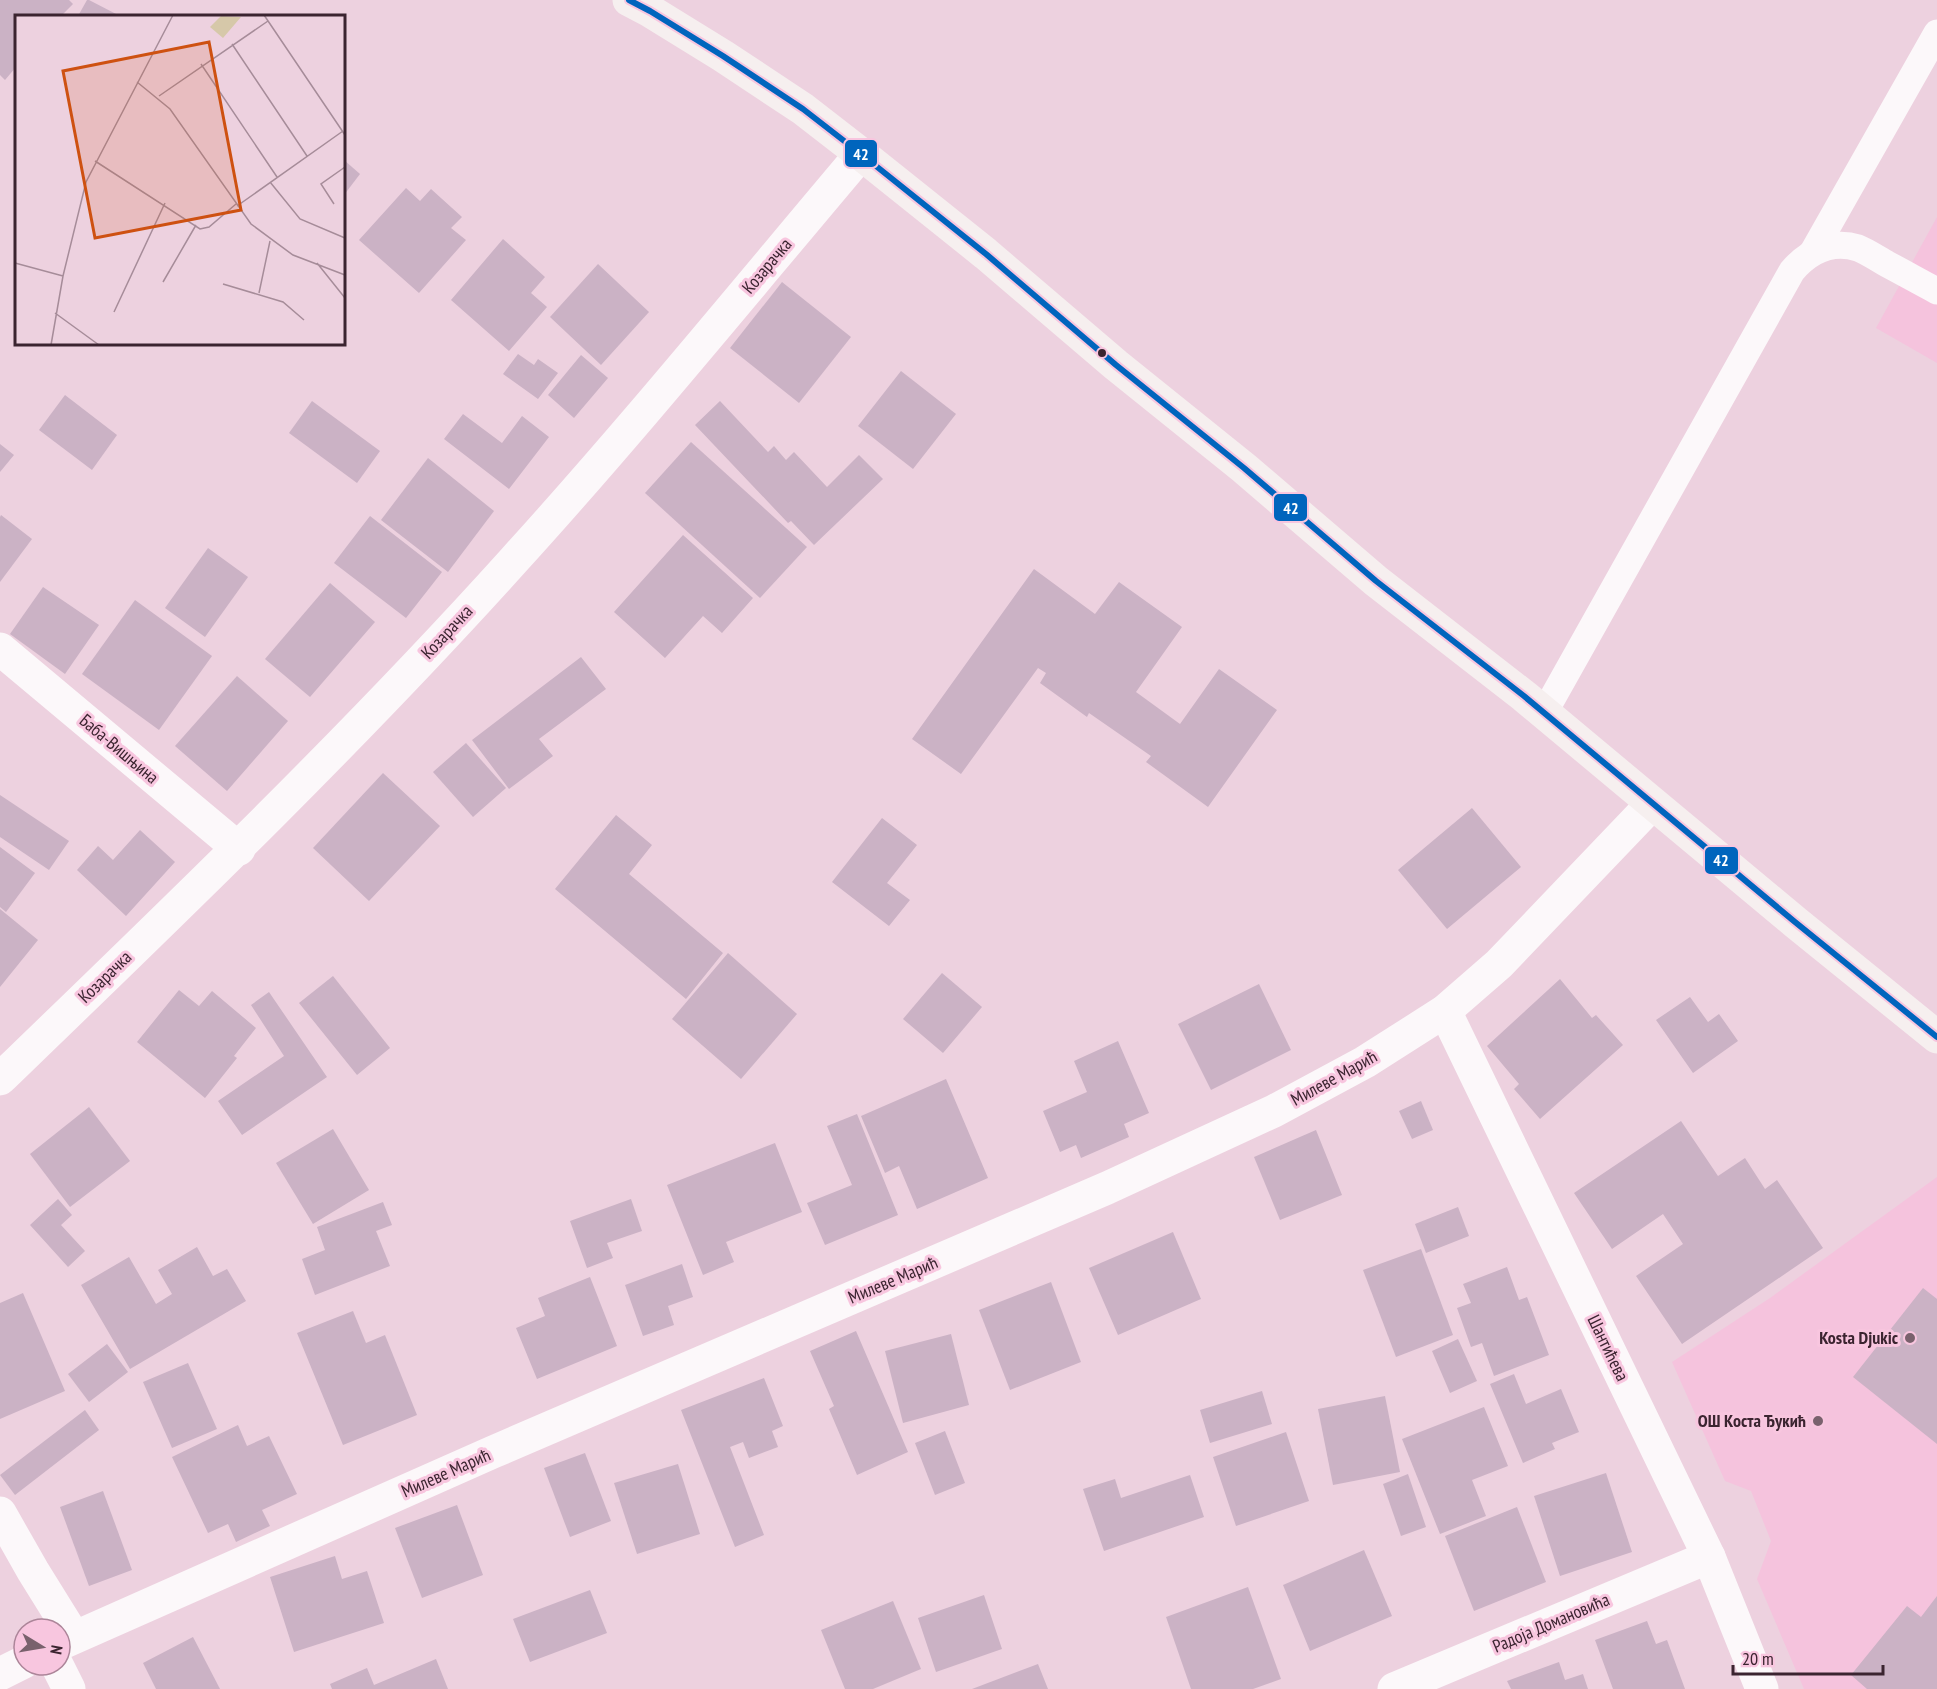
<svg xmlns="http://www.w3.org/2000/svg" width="1937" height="1689" font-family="'PT Sans Narrow',sans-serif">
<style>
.built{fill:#f5c3dd}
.building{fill:#cbb2c5}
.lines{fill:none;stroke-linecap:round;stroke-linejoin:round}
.lane{stroke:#fcf8fa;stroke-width:27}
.street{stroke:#fcf8fa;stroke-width:33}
.primary{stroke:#f6efef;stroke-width:33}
.bus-1-casing{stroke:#f8c6df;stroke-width:10}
.bus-1{stroke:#0065bd;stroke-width:6}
.bus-dot{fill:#3b2430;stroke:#f8c6df;stroke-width:2}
.poi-dot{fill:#79616d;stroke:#f8c6df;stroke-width:2}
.labels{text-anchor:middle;stroke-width:6;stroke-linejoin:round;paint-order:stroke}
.street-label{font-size:18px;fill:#3b2430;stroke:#f8c6df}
.poi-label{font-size:18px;font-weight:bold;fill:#3b2430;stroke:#f8c6df;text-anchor:end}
.inset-road{fill:none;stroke:#a68c99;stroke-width:1.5}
.view{fill:#ce5111;fill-opacity:0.15;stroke:#ce5111;stroke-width:3}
.inset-edge{fill:none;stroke:#3b2430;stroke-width:3}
.line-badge{stroke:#f8c6df;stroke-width:2}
.badge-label{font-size:16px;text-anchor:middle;font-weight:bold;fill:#fff}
</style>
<rect width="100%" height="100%" fill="#edd1df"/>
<!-- built -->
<g class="built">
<path d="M 1937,217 L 1937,363 L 1876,328 Z"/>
<path d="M 1937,1177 L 1937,1689 L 1804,1689 L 1757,1579 L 1771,1541 L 1751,1491 L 1725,1481 L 1672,1362 L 1770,1298 Z"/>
</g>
<!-- building -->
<g class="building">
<path d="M 0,0 L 69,0 L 73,4 L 61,16 L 16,16 L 16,67 L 5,80 L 0,75 Z"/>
<path d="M 87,0 L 89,0 L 120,16 L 78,16 Z"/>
<path d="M 344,160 L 360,174 L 344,195 Z"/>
<path d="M 406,188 L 420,201 L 431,189 L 462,217 L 451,228 L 466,240 L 419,293 L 359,240 Z"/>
<path d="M 503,239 L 545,277 L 531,293 L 547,307 L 509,351 L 451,300 Z"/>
<path d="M 598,264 L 649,312 L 601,365 L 550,317 Z"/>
<path d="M 782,282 L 851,337 L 799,403 L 730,348 Z"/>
<path d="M 518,354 L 534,365 L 538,359 L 558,373 L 538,399 L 503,374 Z"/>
<path d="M 581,355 L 608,378 L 574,418 L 548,395 Z"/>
<path d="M 901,371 L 956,414 L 913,469 L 858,426 Z"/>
<path d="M 65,395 L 117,435 L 92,470 L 39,430 Z"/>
<path d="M 312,401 L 380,451 L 357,483 L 289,433 Z"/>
<path d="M 720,401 L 768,452 L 774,446 L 786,460 L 794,452 L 827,487 L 859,455 L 883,479 L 814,545 L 791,521 L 788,523 L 695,425 Z"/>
<path d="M 463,414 L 502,443 L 522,416 L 549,437 L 509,489 L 444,439 Z"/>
<path d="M 691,442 L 807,547 L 760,598 L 645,493 Z"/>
<path d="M 0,444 L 14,455 L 0,472 Z"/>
<path d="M 428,458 L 494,511 L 448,572 L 381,520 Z"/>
<path d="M 1,515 L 32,539 L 0,582 L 0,517 Z"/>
<path d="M 370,516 L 442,572 L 406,618 L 334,563 Z"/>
<path d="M 683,535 L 753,598 L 722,633 L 703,616 L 665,658 L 614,612 Z"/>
<path d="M 208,548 L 248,577 L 205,637 L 165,608 Z"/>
<path d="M 1034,569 L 1095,614 L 1119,582 L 1182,627 L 1136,692 L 1180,724 L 1219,669 L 1277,710 L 1208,807 L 1146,762 L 1151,756 L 1089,713 L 1087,717 L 1040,683 L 1046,673 L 1038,668 L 961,774 L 912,739 Z"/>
<path d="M 330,583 L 375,622 L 310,697 L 265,659 Z"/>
<path d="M 43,587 L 99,625 L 65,674 L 10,634 Z"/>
<path d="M 135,600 L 212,656 L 159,730 L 82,674 Z"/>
<path d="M 581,657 L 606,689 L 539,739 L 553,756 L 509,789 L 472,740 Z"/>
<path d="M 237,676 L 288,721 L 227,791 L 175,746 Z"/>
<path d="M 466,743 L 506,788 L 473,817 L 433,772 Z"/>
<path d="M 383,773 L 440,826 L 369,901 L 313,848 Z"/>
<path d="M 0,795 L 69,841 L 49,870 L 0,837 Z"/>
<path d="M 1472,808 L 1521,867 L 1447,929 L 1398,870 Z"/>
<path d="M 616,815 L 652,845 L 629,874 L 723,953 L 686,999 L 555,889 Z"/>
<path d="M 882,818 L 917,845 L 887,883 L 910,900 L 889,926 L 832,882 Z"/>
<path d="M 140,830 L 175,862 L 126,916 L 77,870 L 98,846 L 113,860 Z"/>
<path d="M 0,847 L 35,873 L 6,912 L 0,907 Z"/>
<path d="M 0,909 L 38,940 L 0,987 Z"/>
<path d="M 728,953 L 797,1014 L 741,1079 L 672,1019 Z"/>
<path d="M 942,973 L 982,1007 L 943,1053 L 903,1019 Z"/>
<path d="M 333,976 L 390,1048 L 357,1075 L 299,1003 Z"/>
<path d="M 1560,979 L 1592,1018 L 1596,1015 L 1623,1045 L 1540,1119 L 1514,1089 L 1519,1084 L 1487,1046 Z"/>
<path d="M 1259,984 L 1291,1050 L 1211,1090 L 1178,1024 Z"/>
<path d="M 179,990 L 199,1006 L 212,991 L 256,1028 L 234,1056 L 237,1058 L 205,1098 L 137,1042 Z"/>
<path d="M 269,992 L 327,1077 L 242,1135 L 218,1101 L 284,1056 L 251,1005 Z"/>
<path d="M 1690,997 L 1708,1022 L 1719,1014 L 1738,1041 L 1693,1073 L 1656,1020 Z"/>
<path d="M 1118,1041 L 1149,1113 L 1124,1124 L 1129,1137 L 1081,1158 L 1076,1145 L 1060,1152 L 1043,1111 L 1087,1092 L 1074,1061 Z"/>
<path d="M 946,1079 L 988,1178 L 917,1209 L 899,1166 L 885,1173 L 861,1116 Z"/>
<path d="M 1421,1101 L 1433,1130 L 1412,1139 L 1399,1111 Z"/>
<path d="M 89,1107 L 130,1161 L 70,1207 L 30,1154 Z"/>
<path d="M 857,1114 L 898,1215 L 825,1245 L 807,1203 L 852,1185 L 827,1126 Z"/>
<path d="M 1681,1121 L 1718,1176 L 1745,1158 L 1765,1189 L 1777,1180 L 1823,1248 L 1682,1344 L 1636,1276 L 1683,1244 L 1663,1214 L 1612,1249 L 1574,1193 Z"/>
<path d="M 333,1129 L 369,1190 L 313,1224 L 276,1163 Z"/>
<path d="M 1316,1130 L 1342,1195 L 1280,1220 L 1254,1157 Z"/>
<path d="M 775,1143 L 802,1212 L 726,1242 L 734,1262 L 703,1275 L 667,1185 Z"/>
<path d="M 58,1199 L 72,1215 L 61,1225 L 85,1251 L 68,1267 L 30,1225 Z"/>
<path d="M 631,1199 L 642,1231 L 607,1243 L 613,1258 L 587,1268 L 570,1221 Z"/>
<path d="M 383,1202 L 392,1225 L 376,1231 L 390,1266 L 315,1295 L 302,1259 L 325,1250 L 317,1227 Z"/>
<path d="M 1458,1207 L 1469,1236 L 1426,1253 L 1415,1224 Z"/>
<path d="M 1173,1232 L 1201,1299 L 1118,1335 L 1089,1268 Z"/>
<path d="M 197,1247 L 213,1276 L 227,1269 L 246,1301 L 130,1369 L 81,1285 L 129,1257 L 156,1304 L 172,1294 L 158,1270 Z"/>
<path d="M 1421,1249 L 1453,1335 L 1396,1357 L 1363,1270 Z"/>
<path d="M 682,1264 L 693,1297 L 668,1306 L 674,1325 L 643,1336 L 625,1285 Z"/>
<path d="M 1507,1267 L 1519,1300 L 1527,1297 L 1549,1355 L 1494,1376 L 1482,1343 L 1471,1347 L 1457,1308 L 1471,1303 L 1463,1284 Z"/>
<path d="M 590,1277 L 617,1346 L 537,1379 L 516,1328 L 545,1316 L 538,1298 Z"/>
<path d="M 1051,1282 L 1081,1362 L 1010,1390 L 979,1310 Z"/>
<path d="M 1923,1288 L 1937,1299 L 1937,1444 L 1853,1377 Z"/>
<path d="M 23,1293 L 65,1391 L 0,1419 L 0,1303 Z"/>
<path d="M 353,1311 L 366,1343 L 385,1335 L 417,1415 L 343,1445 L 297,1333 Z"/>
<path d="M 856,1331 L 908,1452 L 857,1475 L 829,1409 L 834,1406 L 810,1351 Z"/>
<path d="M 951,1334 L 969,1405 L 903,1423 L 885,1351 Z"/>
<path d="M 1458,1339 L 1477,1381 L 1450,1393 L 1432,1351 Z"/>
<path d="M 107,1344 L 128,1372 L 89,1402 L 68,1374 Z"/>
<path d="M 188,1363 L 217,1429 L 172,1448 L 143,1382 Z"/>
<path d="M 1514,1374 L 1526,1404 L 1561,1389 L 1579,1432 L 1552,1443 L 1555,1449 L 1523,1463 L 1490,1384 Z"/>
<path d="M 764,1378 L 783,1426 L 772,1431 L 778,1447 L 749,1458 L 743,1442 L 730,1447 L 764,1535 L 735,1547 L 681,1410 Z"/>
<path d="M 1262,1391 L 1272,1424 L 1210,1443 L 1200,1410 Z"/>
<path d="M 1385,1396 L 1400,1472 L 1333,1485 L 1318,1409 Z"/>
<path d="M 1484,1407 L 1508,1466 L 1472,1480 L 1486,1516 L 1440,1534 L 1402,1439 Z"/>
<path d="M 85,1410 L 99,1430 L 15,1495 L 0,1475 Z"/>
<path d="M 238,1425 L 247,1446 L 269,1436 L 297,1494 L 262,1510 L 270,1526 L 236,1542 L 228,1524 L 208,1533 L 172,1457 Z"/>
<path d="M 945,1431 L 965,1483 L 935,1495 L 915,1443 Z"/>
<path d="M 1286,1432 L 1309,1501 L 1236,1526 L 1213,1457 Z"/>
<path d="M 585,1453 L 611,1521 L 570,1537 L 544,1468 Z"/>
<path d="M 678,1464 L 700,1534 L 637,1554 L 614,1483 Z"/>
<path d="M 1606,1473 L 1632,1552 L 1560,1576 L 1534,1496 Z"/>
<path d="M 1408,1474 L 1426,1527 L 1401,1536 L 1383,1484 Z"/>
<path d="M 1190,1475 L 1204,1517 L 1104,1551 L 1083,1489 L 1115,1479 L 1121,1498 Z"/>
<path d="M 103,1491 L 132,1570 L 89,1586 L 60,1507 Z"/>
<path d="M 457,1505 L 483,1575 L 422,1598 L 395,1528 Z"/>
<path d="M 1517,1507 L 1546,1582 L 1474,1611 L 1445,1536 Z"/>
<path d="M 1364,1550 L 1392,1616 L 1310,1651 L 1283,1585 Z"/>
<path d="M 335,1556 L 342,1579 L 367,1571 L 384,1623 L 294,1652 L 270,1577 Z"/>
<path d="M 1248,1587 L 1281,1679 L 1253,1689 L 1191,1689 L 1166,1617 Z"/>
<path d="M 590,1590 L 607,1633 L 530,1662 L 513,1619 Z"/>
<path d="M 984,1595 L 1002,1649 L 936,1672 L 918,1618 Z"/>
<path d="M 1937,1596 L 1937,1689 L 1867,1689 L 1851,1675 L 1907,1606 L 1921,1617 Z"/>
<path d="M 893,1601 L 921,1669 L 873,1689 L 845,1689 L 821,1630 Z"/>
<path d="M 1647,1621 L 1656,1644 L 1667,1640 L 1685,1689 L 1613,1689 L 1595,1640 Z"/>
<path d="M 193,1637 L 220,1689 L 156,1689 L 143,1663 Z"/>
<path d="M 436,1659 L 448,1689 L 332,1689 L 330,1684 L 367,1668 L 374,1685 Z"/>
<path d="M 1559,1662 L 1565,1680 L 1583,1674 L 1588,1689 L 1511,1689 L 1507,1681 Z"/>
<path d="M 1038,1664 L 1048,1689 L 972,1689 Z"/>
</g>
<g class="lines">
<!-- lane -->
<g class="lane">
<path d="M 1813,252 L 1937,33"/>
<path d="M 1544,713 L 1792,271 C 1809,251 1832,240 1858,248 C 1868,252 1878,259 1887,264 C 1904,273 1920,282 1937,291"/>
</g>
<!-- street -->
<g class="street">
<path d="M 0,649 L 239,849"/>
<path d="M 1445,1011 L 1709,1557 L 1762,1689"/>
<path d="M 0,1079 C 175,910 351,741 514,560 C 634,428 746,290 861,154"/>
<path d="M 0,1513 L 33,1571 L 74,1637"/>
<path d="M 60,1644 L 493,1452 L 1107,1188 L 1274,1111 L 1365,1062 L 1445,1011 L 1499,964 L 1652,804"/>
<path d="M 57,1665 L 69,1689"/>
<path d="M 0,1674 L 24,1662"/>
<path d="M 1394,1689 L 1709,1557"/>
</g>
<!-- primary -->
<path class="primary" d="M 629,0 L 650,11 L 723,56 L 803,109 L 861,154 L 986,254 L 1116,365 L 1244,468 L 1376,581 L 1524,696 L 1795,922 L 1937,1037"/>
<defs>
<path id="bus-1" d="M 629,0 L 650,11 L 723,56 L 803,109 L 861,154 L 986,254 L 1116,365 L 1244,468 L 1376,581 L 1524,696 L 1795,922 L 1937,1037"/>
</defs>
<!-- bus-1 casing -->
<use href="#bus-1" class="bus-1-casing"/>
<!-- bus-1 -->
<use href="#bus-1" class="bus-1"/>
</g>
<!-- markers -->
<circle class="bus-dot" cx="1102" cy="353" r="5"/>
<g class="poi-dot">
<circle cx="1910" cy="1338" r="6"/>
<circle cx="1818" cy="1421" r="6"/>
</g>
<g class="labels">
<!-- street labels -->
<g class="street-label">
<text transform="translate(767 266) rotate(-50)" y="6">Козарачка</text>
<text transform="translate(447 632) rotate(-47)" y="6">Козарачка</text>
<text transform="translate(119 749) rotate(40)" y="6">Баба-Вишњина</text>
<text transform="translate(105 977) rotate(-44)" y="6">Козарачка</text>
<text transform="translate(1334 1078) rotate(-29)" y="6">Милеве Марић</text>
<text transform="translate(893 1280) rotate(-23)" y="6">Милеве Марић</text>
<text transform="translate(1608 1348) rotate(64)" y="6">Шантићева</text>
<text transform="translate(446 1473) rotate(-24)" y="6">Милеве Марић</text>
<text transform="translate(1551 1623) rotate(-23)" y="6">Радоја Домановића</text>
</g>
<!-- poi labels -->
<g class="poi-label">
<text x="1898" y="1344">Kosta Djukic</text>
<text x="1806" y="1427">ОШ Коста Ђукић</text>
</g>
</g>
<!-- overview -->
<g transform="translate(15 15)">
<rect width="330" height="330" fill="#edd1df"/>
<path d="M 206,1 L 226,2 L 208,23 L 195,12 Z" fill="#d6c8a9"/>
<path class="inset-road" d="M 249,0 L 330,120M 217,29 L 292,141M 186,49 L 262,162M 122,67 L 155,94 L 236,209 L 278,240 L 330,260M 144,81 L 253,6M 80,146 L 185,214 L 194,212 L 221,189M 255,167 L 285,204 L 330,223M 319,189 L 306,169 L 330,152M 222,191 L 328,116M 0,248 L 48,261M 302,248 L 330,283M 148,267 L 181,210M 208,269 L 268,287 L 289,305M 244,278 L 255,226M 99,297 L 150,188M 40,298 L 84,330M 36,330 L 48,261 L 71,167 L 158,0"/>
<path class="view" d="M 194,27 L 226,195 L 80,223 L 48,56 Z"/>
<rect width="330" height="330" class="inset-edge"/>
</g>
<g class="line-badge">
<rect x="844" y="139" width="34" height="29" rx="6" fill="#0065bd"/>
<rect x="1273" y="493" width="35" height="29" rx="6" fill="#0065bd"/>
<rect x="1704" y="846" width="35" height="29" rx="6" fill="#0065bd"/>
</g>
<g class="badge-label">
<text x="861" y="160">42</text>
<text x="1291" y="514">42</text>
<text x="1721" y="866">42</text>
</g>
<!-- north arrow -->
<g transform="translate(42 1647) rotate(101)"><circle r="28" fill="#f8c6df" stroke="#ac8599" stroke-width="1.5"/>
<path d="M0-4.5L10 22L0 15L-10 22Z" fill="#79616d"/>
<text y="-9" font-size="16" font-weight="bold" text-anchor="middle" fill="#3b2430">N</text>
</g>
<!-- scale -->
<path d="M1733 1665v9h150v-9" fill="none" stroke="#3b2430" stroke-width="3"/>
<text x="1742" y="1665" font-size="18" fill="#3b2430" stroke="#f8c6df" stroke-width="4.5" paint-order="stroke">20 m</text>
</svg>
